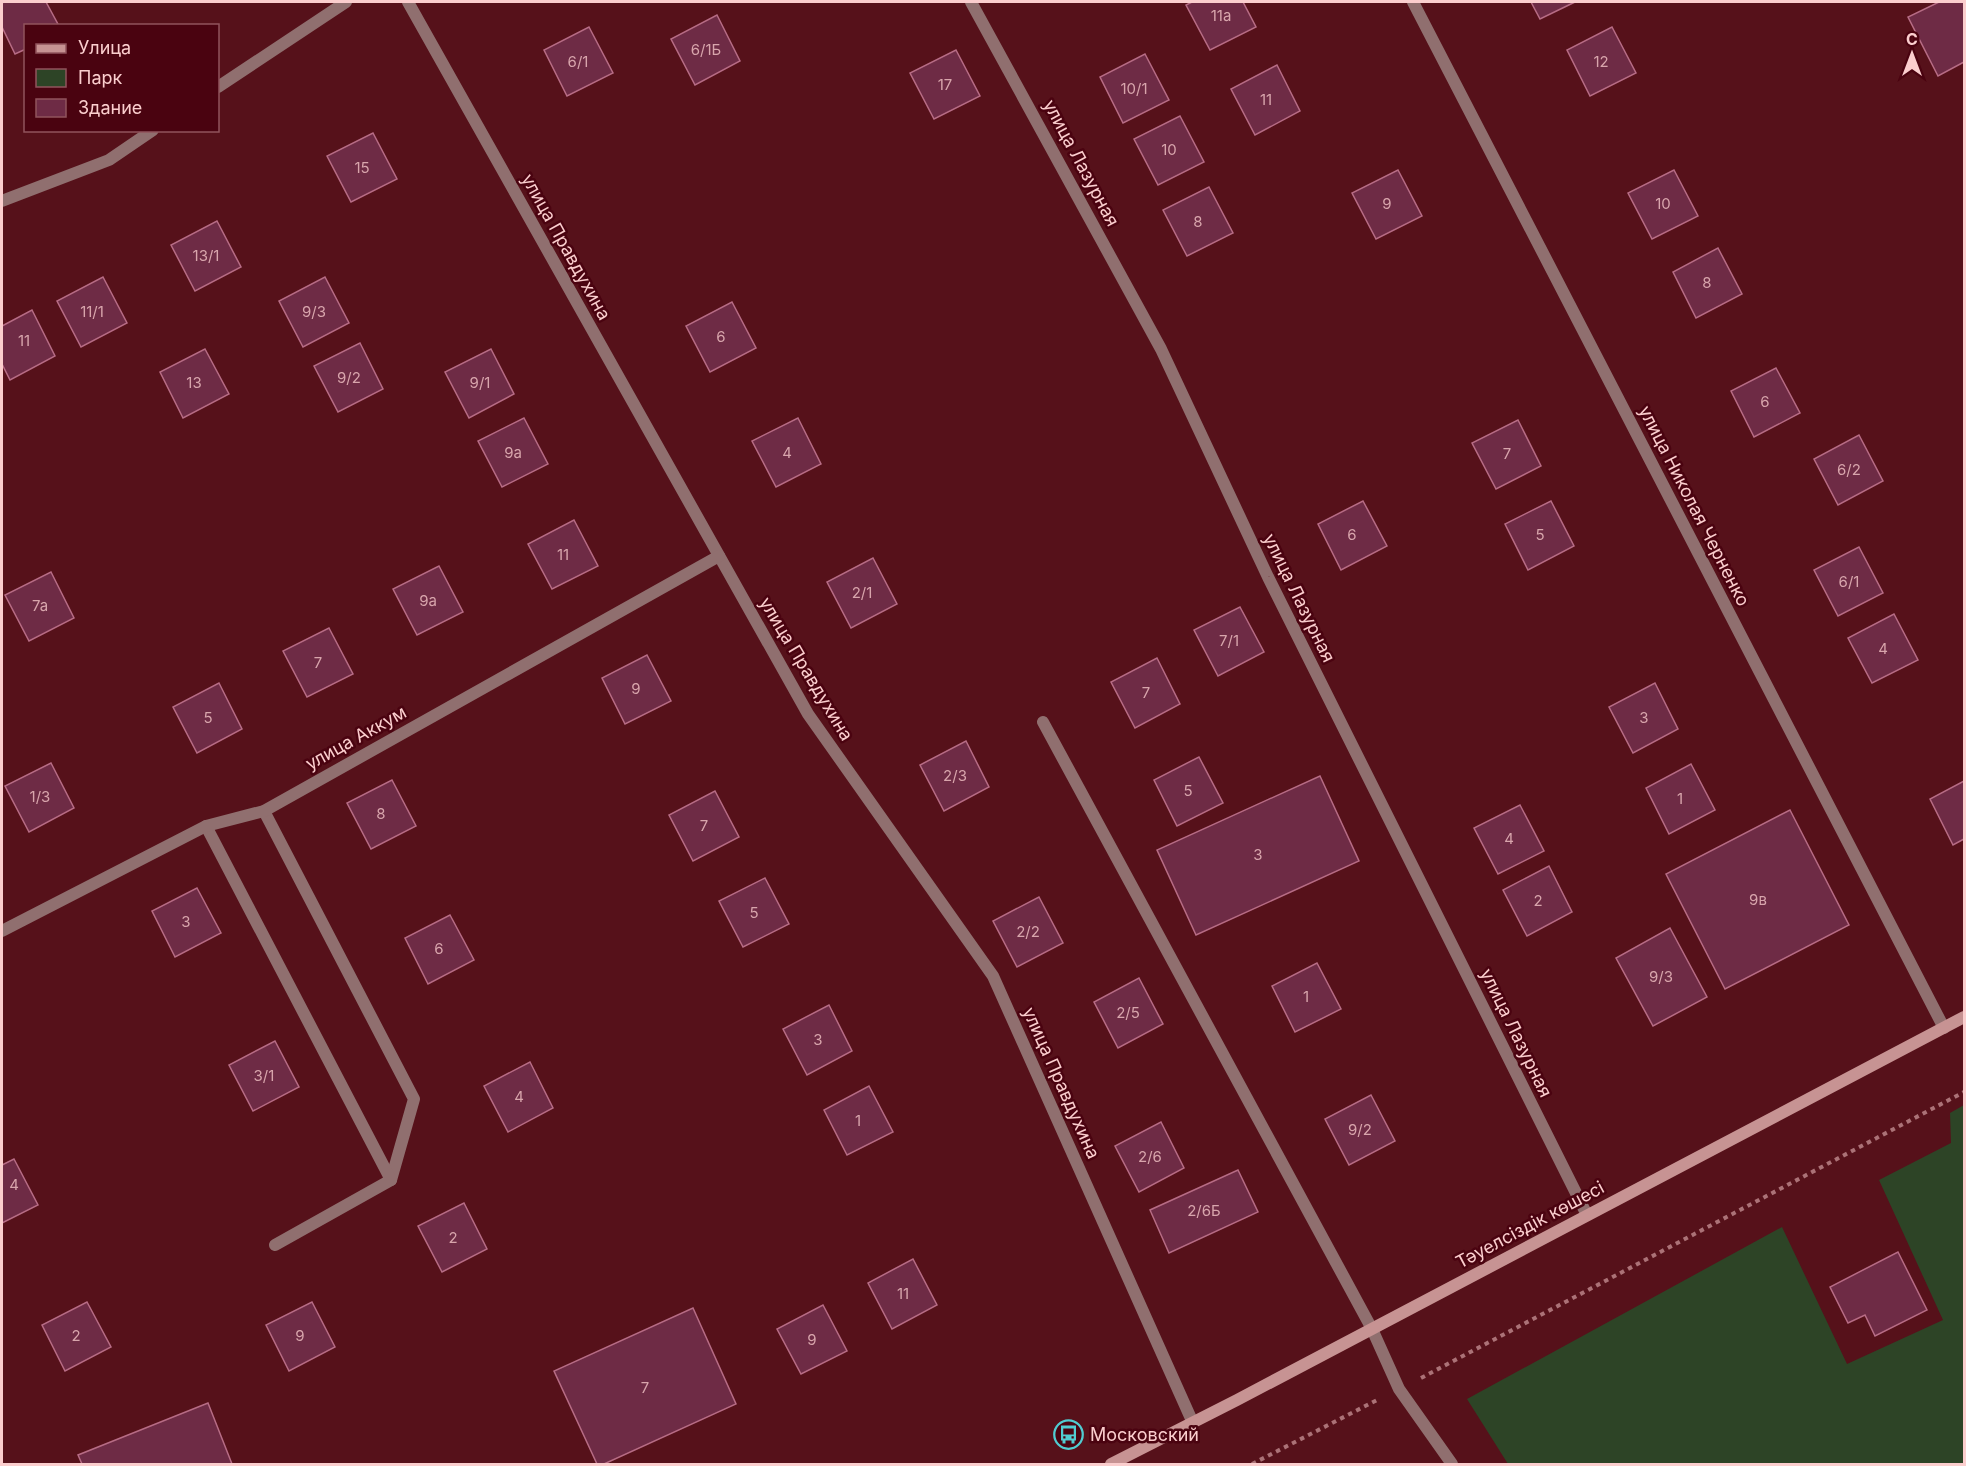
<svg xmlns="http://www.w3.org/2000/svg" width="1966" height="1466" font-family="Inter,sans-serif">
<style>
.green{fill:#2d4426}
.building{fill:#6e2b45;stroke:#b76c85;stroke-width:1.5}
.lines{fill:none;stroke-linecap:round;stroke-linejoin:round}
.path{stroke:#ab7277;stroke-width:4;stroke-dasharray:4.5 4.5;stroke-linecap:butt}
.service{stroke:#906f6f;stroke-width:12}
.minor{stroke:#906f6f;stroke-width:12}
.secondary{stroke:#c79393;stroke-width:12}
.labels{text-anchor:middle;stroke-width:5;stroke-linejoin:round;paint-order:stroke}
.number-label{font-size:15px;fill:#d8a5ac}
.street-label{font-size:18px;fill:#fbcece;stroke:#4a0310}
.poi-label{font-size:18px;fill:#fbcece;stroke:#4a0310;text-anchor:start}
</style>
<rect width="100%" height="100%" fill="#56111a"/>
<!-- green -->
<path class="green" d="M 1964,1105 L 1964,1464 L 1508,1464 L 1467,1399 L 1782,1227 L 1847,1364 L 1943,1320 L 1879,1180 L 1951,1143 L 1950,1113 Z"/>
<!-- building -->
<g class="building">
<path d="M 4,2 L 46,2 L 59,26 L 26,26 L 26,49 L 15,54 L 2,27 L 2,3 Z"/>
<path d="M 1192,2 L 1243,2 L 1256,27 L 1210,50 L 1186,5 Z"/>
<path d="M 1531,2 L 1575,2 L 1540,19 Z"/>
<path d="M 1939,2 L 1964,2 L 1964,62 L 1938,76 L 1908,17 Z"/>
<path d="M 717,15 L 740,61 L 695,85 L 671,39 Z"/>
<path d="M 589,27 L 613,73 L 567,96 L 544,50 Z"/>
<path d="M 1612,27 L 1636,73 L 1590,96 L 1567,50 Z"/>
<path d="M 956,50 L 980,96 L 934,119 L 910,73 Z"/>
<path d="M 1145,54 L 1169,100 L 1123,123 L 1100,77 Z"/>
<path d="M 1277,65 L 1300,111 L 1255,135 L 1231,89 Z"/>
<path d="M 1180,116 L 1204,162 L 1158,185 L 1134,139 Z"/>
<path d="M 373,133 L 397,179 L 351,202 L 327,156 Z"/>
<path d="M 1398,170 L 1422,216 L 1376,239 L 1352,193 Z"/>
<path d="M 1674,170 L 1698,216 L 1652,239 L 1628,193 Z"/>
<path d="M 1209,187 L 1233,233 L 1187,256 L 1163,210 Z"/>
<path d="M 217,221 L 241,267 L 195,291 L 171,245 Z"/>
<path d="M 1718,248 L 1742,294 L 1696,318 L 1673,272 Z"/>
<path d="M 103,277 L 127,323 L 81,347 L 57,301 Z"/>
<path d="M 325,277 L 349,323 L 303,347 L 279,301 Z"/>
<path d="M 732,302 L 756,348 L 710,372 L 686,326 Z"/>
<path d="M 32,310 L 55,356 L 10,380 L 2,364 L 2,326 Z"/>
<path d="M 360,343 L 383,389 L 338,412 L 314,366 Z"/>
<path d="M 205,349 L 229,394 L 183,418 L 160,372 Z"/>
<path d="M 491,349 L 514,394 L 469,418 L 445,372 Z"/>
<path d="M 1776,368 L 1800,413 L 1754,437 L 1731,391 Z"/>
<path d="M 524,418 L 548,464 L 502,487 L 478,441 Z"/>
<path d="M 798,418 L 821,464 L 776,487 L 752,441 Z"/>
<path d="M 1518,420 L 1541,466 L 1496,489 L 1472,443 Z"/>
<path d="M 1859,435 L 1883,481 L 1838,505 L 1814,459 Z"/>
<path d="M 1363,501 L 1387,546 L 1341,570 L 1318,524 Z"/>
<path d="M 1551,501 L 1574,546 L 1528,570 L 1505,524 Z"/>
<path d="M 574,520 L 598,566 L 552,589 L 528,544 Z"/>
<path d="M 1859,547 L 1883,593 L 1838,616 L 1814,570 Z"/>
<path d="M 873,558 L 897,604 L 851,628 L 827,582 Z"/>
<path d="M 439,566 L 463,612 L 417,635 L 393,589 Z"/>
<path d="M 51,572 L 74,618 L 29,641 L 5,595 Z"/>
<path d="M 1240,607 L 1264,652 L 1218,676 L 1194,630 Z"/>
<path d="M 1894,614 L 1918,660 L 1872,683 L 1848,638 Z"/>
<path d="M 329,628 L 353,674 L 307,697 L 283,651 Z"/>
<path d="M 647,655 L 671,701 L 625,724 L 602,678 Z"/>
<path d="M 1157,658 L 1180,704 L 1135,728 L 1111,682 Z"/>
<path d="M 219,683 L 242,729 L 197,753 L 173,707 Z"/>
<path d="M 1655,683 L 1678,729 L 1633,753 L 1609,707 Z"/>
<path d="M 966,741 L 989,787 L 944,811 L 920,765 Z"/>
<path d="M 1199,757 L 1223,803 L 1177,826 L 1154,780 Z"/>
<path d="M 51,763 L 74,808 L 29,832 L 5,786 Z"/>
<path d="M 1691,764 L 1715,810 L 1669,834 L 1646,788 Z"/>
<path d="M 1320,776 L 1359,861 L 1196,935 L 1157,850 Z"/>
<path d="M 392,780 L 416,826 L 371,849 L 347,803 Z"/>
<path d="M 1964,781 L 1964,839 L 1953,845 L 1930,799 Z"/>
<path d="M 715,791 L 739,837 L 693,861 L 669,815 Z"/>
<path d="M 1520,805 L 1544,851 L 1498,874 L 1474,828 Z"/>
<path d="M 1790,810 L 1849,925 L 1725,989 L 1666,874 Z"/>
<path d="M 1549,866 L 1572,912 L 1527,936 L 1503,890 Z"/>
<path d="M 765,878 L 789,924 L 743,947 L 719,901 Z"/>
<path d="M 197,888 L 221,933 L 175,957 L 152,911 Z"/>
<path d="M 1039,897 L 1063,943 L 1017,967 L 993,921 Z"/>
<path d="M 450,915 L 474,960 L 428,984 L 405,938 Z"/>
<path d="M 1670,928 L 1707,997 L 1653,1026 L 1616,958 Z"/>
<path d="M 1317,963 L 1341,1009 L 1295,1032 L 1272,986 Z"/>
<path d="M 1139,978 L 1163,1024 L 1118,1048 L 1094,1002 Z"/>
<path d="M 829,1005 L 852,1051 L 807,1075 L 783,1029 Z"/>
<path d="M 275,1041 L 299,1087 L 253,1111 L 229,1065 Z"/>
<path d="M 530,1062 L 553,1108 L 508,1132 L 484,1086 Z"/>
<path d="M 869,1086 L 893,1132 L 847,1155 L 824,1110 Z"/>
<path d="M 1371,1095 L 1395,1141 L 1349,1165 L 1325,1119 Z"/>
<path d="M 1161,1122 L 1184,1168 L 1139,1192 L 1115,1146 Z"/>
<path d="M 14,1159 L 38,1205 L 2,1223 L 2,1165 Z"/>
<path d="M 1238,1170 L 1258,1212 L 1169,1253 L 1150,1210 Z"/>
<path d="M 464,1203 L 487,1249 L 442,1272 L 418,1226 Z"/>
<path d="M 1898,1252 L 1927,1310 L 1875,1336 L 1865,1315 L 1848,1323 L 1830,1287 Z"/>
<path d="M 913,1259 L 937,1305 L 892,1329 L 868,1283 Z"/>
<path d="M 87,1302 L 111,1347 L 65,1371 L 42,1325 Z"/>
<path d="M 312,1302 L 335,1347 L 289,1371 L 266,1325 Z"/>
<path d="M 823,1305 L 847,1351 L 801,1374 L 777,1329 Z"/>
<path d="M 693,1308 L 736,1404 L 604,1464 L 597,1464 L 554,1371 Z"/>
<path d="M 208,1403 L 232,1464 L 82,1464 L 78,1455 Z"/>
</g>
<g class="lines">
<!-- path -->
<g class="path">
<path d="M 1421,1378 L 1964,1092"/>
<path d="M 1252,1464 L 1379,1399"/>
</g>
<!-- service -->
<g class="service">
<path d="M 218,87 L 346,2"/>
<path d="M 2,201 L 109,160 L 153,130"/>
<path d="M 1043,722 L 1372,1329"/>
<path d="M 264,811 L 414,1099 L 391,1180"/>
<path d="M 206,826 L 391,1180 L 275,1245"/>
</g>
<!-- minor -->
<g class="minor">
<path d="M 408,2 L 808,714 L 993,976 L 1193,1423"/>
<path d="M 971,2 L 1161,349 L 1268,577 L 1587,1215"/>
<path d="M 1413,2 L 1944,1028"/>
<path d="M 2,931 L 206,826 L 264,811 L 719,556"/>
<path d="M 1372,1329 L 1399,1389 L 1452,1464"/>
</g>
<!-- secondary -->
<path class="secondary" d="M 1111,1464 L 1237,1400 L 1964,1017"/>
</g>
<!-- icons -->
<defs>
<symbol id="bus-ring" viewBox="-11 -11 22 22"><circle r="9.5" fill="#4a0310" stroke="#51ccd1" stroke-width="1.5"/><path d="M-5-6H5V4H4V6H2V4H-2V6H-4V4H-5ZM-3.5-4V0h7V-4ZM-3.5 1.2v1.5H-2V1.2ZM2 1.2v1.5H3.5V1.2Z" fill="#51ccd1"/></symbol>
</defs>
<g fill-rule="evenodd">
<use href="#bus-ring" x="1052" y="1418" width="33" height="33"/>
</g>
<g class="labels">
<!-- number labels -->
<g class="number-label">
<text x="1221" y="21">11а</text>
<text x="706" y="55">6/1Б</text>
<text x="578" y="67">6/1</text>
<text x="1601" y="67">12</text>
<text x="945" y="90">17</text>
<text x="1134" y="94">10/1</text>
<text x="1266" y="105">11</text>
<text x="1169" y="155">10</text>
<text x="362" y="173">15</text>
<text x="1387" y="209">9</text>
<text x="1663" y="209">10</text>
<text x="1198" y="227">8</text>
<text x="206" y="261">13/1</text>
<text x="1707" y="288">8</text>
<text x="92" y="317">11/1</text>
<text x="314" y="317">9/3</text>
<text x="721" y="342">6</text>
<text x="24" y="346">11</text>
<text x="349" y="383">9/2</text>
<text x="194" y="388">13</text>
<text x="480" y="388">9/1</text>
<text x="1765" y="407">6</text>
<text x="513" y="458">9а</text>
<text x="787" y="458">4</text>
<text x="1507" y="459">7</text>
<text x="1849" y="475">6/2</text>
<text x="1352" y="540">6</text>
<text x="1540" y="540">5</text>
<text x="563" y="560">11</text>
<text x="1849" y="587">6/1</text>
<text x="862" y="598">2/1</text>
<text x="428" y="606">9а</text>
<text x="40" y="611">7а</text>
<text x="1229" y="646">7/1</text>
<text x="1883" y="654">4</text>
<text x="318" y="668">7</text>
<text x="636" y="694">9</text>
<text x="1146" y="698">7</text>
<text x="208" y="723">5</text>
<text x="1644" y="723">3</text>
<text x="955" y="781">2/3</text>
<text x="1188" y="796">5</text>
<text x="40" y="802">1/3</text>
<text x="1680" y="804">1</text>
<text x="381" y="819">8</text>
<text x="704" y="831">7</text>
<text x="1509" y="844">4</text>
<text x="1258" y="860">3</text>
<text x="1758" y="905">9в</text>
<text x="1538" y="906">2</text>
<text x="754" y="918">5</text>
<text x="186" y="927">3</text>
<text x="1028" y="937">2/2</text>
<text x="439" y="954">6</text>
<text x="1661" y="982">9/3</text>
<text x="1306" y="1002">1</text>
<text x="1128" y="1018">2/5</text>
<text x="818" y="1045">3</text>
<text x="264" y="1081">3/1</text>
<text x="519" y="1102">4</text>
<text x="858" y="1126">1</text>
<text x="1360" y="1135">9/2</text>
<text x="1150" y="1162">2/6</text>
<text x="14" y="1190">4</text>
<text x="1204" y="1216">2/6Б</text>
<text x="453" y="1243">2</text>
<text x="903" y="1299">11</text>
<text x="76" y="1341">2</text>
<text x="300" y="1341">9</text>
<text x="812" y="1345">9</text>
<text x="645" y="1393">7</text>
</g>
<!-- street labels -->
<g class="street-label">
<text transform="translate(1081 163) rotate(62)" y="6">улица Лазурная</text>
<text transform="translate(566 247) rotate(61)" y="6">улица Правдухина</text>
<text transform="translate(1694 506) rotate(63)" y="6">улица Николая Черненко</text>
<text transform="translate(1299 598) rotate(64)" y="6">улица Лазурная</text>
<text transform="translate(806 669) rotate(59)" y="6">улица Правдухина</text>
<text transform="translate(356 738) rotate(-29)" y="6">улица Аккум</text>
<text transform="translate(1516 1033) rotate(64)" y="6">улица Лазурная</text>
<text transform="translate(1061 1083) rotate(66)" y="6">улица Правдухина</text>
<text transform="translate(1530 1225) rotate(-28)" y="6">Тәуелсіздік көшесі</text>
</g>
<!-- poi labels -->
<g class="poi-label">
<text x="1090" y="1441">Московский</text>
</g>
</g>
<!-- border -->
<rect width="1966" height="1466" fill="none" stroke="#fbcece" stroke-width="6"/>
<!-- legend -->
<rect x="24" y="24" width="195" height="108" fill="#4a0310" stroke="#91545c" stroke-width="1.5"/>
<rect x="36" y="44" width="30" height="9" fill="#c79393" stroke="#91545c" stroke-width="1.5"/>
<text x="78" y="54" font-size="18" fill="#fbcece">Улица</text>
<rect x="36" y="69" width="30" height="18" fill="#2d4426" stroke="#91545c" stroke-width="1.5"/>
<text x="78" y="84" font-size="18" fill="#fbcece">Парк</text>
<rect x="36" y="99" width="30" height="18" fill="#6e2b45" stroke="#91545c" stroke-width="1.5"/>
<text x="78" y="114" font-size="18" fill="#fbcece">Здание</text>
<!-- north arrow -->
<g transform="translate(1912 54)" stroke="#4a0310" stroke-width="4.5" paint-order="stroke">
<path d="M0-4.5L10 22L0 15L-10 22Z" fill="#fbcece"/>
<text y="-9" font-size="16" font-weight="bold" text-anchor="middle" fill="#fbcece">С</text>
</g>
</svg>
